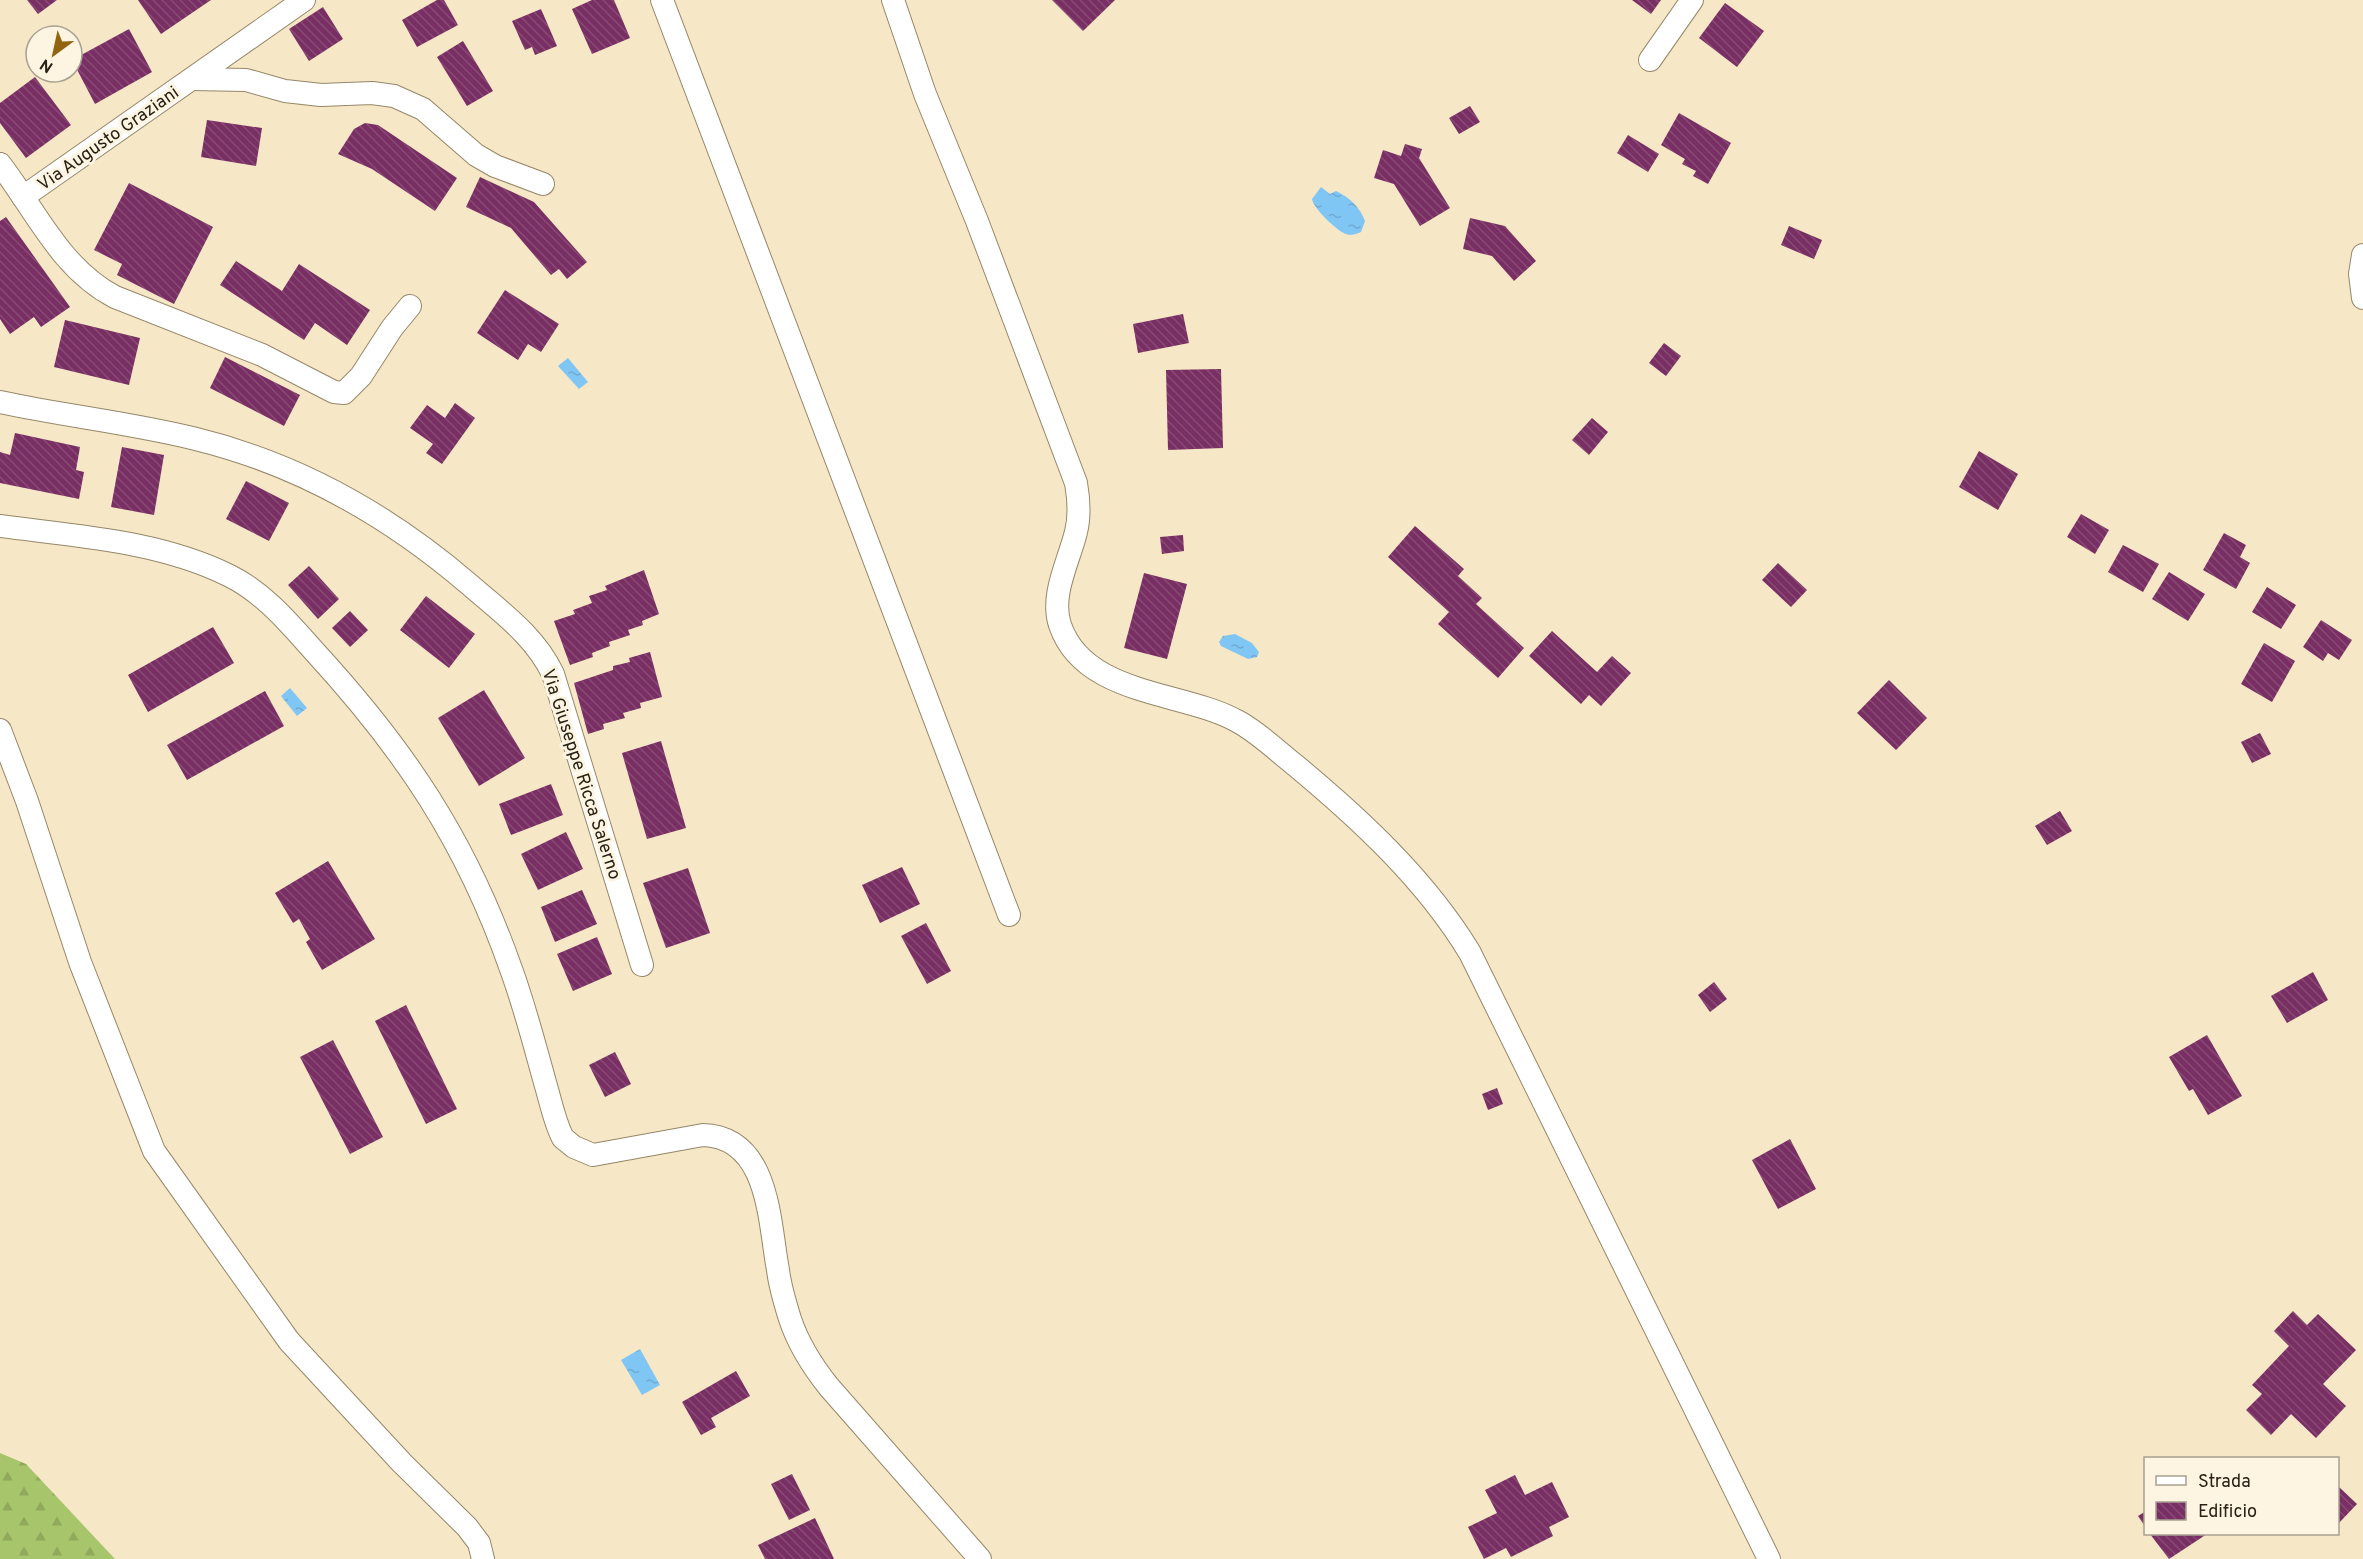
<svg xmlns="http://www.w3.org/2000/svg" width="2363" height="1559" font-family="Overpass,sans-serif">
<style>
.forest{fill:url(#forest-firs)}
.water{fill:url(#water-ripples)}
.building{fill:url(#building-back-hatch)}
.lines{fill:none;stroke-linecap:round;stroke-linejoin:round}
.minor-casing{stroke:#958769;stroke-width:24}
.minor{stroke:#fff;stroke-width:22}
.labels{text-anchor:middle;stroke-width:6;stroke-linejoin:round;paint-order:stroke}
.street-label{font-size:18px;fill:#282216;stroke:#fdf4e1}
</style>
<defs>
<pattern id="forest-firs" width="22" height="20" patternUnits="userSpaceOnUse" patternTransform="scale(1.5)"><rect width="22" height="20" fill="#a7c56a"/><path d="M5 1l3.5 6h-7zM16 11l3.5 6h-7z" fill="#90a95b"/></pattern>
<pattern id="water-ripples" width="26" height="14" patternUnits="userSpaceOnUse" patternTransform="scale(1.5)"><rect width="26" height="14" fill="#7fc6f5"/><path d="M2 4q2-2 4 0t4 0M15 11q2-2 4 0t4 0" fill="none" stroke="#6eaad1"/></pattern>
<pattern id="building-back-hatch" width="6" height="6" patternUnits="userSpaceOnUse" patternTransform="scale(1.5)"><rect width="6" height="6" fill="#792f64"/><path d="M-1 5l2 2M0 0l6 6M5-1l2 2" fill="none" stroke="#874b75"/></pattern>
</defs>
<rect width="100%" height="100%" fill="#f6e7c6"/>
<!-- forest -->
<path class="forest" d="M 0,1453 L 26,1464 L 115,1559 L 0,1559 Z"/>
<!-- water -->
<g class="water">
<path d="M 1321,187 L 1330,194 L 1336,191 C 1349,197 1360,207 1365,221 L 1361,232 C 1356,234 1352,236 1346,234 C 1337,231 1313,208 1312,199 Z"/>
<path d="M 568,358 L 588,382 L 579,389 L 558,366 Z"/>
<path d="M 1235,634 L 1252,643 L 1259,652 L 1257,657 L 1248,659 L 1221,646 L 1219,642 L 1223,636 Z"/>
<path d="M 290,688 L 307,708 L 297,716 L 281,696 Z"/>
<path d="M 640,1349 L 660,1385 L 642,1395 L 621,1360 Z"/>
</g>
<!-- building -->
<g class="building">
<path d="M 27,0 L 57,0 L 38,14 Z"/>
<path d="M 138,0 L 211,0 L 161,34 Z"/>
<path d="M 437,0 L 444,0 L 458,25 L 417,47 L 402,20 Z"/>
<path d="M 592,0 L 614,0 L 630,38 L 592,54 L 572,9 Z"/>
<path d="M 1052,0 L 1115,0 L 1083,31 Z"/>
<path d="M 1632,0 L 1661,0 L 1651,14 Z"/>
<path d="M 1725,3 L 1764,31 L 1737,67 L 1699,38 Z"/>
<path d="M 323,7 L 343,39 L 309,61 L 289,29 Z"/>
<path d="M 541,9 L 557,46 L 535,55 L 532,47 L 525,50 L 512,21 Z"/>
<path d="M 129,29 L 152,72 L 95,104 L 72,60 Z"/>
<path d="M 463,41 L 493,91 L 467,106 L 437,57 Z"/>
<path d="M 35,77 L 71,125 L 26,158 L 0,123 L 0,103 Z"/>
<path d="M 1470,106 L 1480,122 L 1459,134 L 1449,118 Z"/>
<path d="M 1679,113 L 1731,143 L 1708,184 L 1693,176 L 1696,171 L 1682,164 L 1685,159 L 1661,145 Z"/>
<path d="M 207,120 L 262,128 L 256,166 L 201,157 Z"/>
<path d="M 365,123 L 378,125 L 457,178 L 435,211 L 372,169 L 338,154 L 354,129 Z"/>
<path d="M 1628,135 L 1659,154 L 1648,172 L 1617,153 Z"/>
<path d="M 1405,144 L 1422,149 L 1419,158 L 1450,208 L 1420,226 L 1394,184 L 1374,178 L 1383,150 L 1401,156 Z"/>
<path d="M 480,177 L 534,202 L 587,262 L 567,279 L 559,269 L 551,275 L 511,228 L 466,207 Z"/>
<path d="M 129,183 L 213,227 L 174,304 L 117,275 L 122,264 L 94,250 Z"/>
<path d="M 6,217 L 70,307 L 41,327 L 34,317 L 10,334 L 0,319 L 0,221 Z"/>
<path d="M 1470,218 L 1505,226 L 1536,261 L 1514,281 L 1492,256 L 1463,249 Z"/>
<path d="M 1789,226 L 1822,240 L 1814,259 L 1781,245 Z"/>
<path d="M 236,261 L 282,291 L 299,264 L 370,310 L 347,345 L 315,323 L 304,340 L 220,285 Z"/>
<path d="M 505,290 L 559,324 L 541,352 L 528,344 L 518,360 L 477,333 Z"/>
<path d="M 1183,314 L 1189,343 L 1138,353 L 1133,324 Z"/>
<path d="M 65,320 L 140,338 L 129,385 L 54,367 Z"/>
<path d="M 1664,343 L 1681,356 L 1666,376 L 1649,363 Z"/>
<path d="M 225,357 L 300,395 L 284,426 L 210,388 Z"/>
<path d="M 1221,369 L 1223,448 L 1168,450 L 1166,370 Z"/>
<path d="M 455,403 L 475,418 L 442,464 L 426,453 L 433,444 L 410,428 L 427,405 L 445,418 Z"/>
<path d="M 1592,418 L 1608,432 L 1589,455 L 1572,440 Z"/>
<path d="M 15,433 L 80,447 L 76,470 L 84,472 L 79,499 L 0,483 L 0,452 L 10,455 Z"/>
<path d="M 122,447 L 164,455 L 154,515 L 111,507 Z"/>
<path d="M 1979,451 L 2018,474 L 1998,510 L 1959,487 Z"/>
<path d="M 246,481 L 289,503 L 269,541 L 226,519 Z"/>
<path d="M 2081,514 L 2109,530 L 2095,554 L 2067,537 Z"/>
<path d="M 1415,526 L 1464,569 L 1458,576 L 1482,598 L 1476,604 L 1524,648 L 1498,678 L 1438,624 L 1449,612 L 1388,557 Z"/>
<path d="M 2224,533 L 2246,545 L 2240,557 L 2250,563 L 2236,589 L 2203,570 Z"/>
<path d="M 1183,535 L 1184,551 L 1162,554 L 1160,537 Z"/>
<path d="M 2123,545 L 2159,564 L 2143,592 L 2108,572 Z"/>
<path d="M 1778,563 L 1807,590 L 1791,607 L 1762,580 Z"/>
<path d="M 309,566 L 339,599 L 318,619 L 288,585 Z"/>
<path d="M 644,570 L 659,614 L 642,621 L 643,625 L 628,630 L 630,635 L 609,642 L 610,646 L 592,653 L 593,657 L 570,665 L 554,621 L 575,614 L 573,610 L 592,603 L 589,596 L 607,590 L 605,586 Z"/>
<path d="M 2169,572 L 2205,594 L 2188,621 L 2152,599 Z"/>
<path d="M 1144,573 L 1187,584 L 1167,659 L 1124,648 Z"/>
<path d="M 2267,587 L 2296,605 L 2281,629 L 2252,612 Z"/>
<path d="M 426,596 L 475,634 L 449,668 L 400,630 Z"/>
<path d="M 350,611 L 368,630 L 350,647 L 332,628 Z"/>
<path d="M 2321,620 L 2352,640 L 2339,660 L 2328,653 L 2323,661 L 2303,647 Z"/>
<path d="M 213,627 L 234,663 L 148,712 L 128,675 Z"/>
<path d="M 1552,631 L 1597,672 L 1612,656 L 1631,673 L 1601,706 L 1589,695 L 1581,704 L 1529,656 Z"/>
<path d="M 2264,643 L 2295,661 L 2272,702 L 2241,684 Z"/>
<path d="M 650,652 L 662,697 L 640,703 L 641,708 L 623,713 L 625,718 L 603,724 L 604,729 L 588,734 L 574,683 L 613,670 L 613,666 L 630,662 L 629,658 Z"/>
<path d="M 1889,680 L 1927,718 L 1896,750 L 1857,713 Z"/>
<path d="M 484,690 L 525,758 L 479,786 L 438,718 Z"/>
<path d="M 265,691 L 284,726 L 187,780 L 167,745 Z"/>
<path d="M 2260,733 L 2271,754 L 2252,763 L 2241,742 Z"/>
<path d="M 661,741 L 686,828 L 647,839 L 622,753 Z"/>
<path d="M 551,784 L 563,815 L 511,835 L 499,804 Z"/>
<path d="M 2060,811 L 2072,831 L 2047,845 L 2035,826 Z"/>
<path d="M 566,832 L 583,869 L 538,890 L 521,854 Z"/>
<path d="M 328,861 L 375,939 L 322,970 L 306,942 L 310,939 L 299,919 L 293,923 L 275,893 Z"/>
<path d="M 902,867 L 920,904 L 880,923 L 862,885 Z"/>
<path d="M 688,868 L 710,933 L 666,948 L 643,883 Z"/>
<path d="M 582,890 L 597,924 L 555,942 L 541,907 Z"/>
<path d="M 926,923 L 951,971 L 927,984 L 901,936 Z"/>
<path d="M 597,937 L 612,974 L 573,991 L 557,954 Z"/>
<path d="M 2313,972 L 2328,1000 L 2287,1023 L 2271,996 Z"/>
<path d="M 1714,982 L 1727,999 L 1710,1012 L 1698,995 Z"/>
<path d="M 406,1005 L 457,1109 L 426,1124 L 375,1021 Z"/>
<path d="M 2207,1035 L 2242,1096 L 2208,1115 L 2193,1089 L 2189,1091 L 2169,1057 Z"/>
<path d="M 333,1040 L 383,1137 L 350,1154 L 300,1057 Z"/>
<path d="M 615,1052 L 631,1084 L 605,1097 L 589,1065 Z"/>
<path d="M 1497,1088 L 1503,1104 L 1488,1110 L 1482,1094 Z"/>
<path d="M 1790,1139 L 1816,1189 L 1778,1209 L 1752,1160 Z"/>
<path d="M 2293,1311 L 2307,1325 L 2318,1314 L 2356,1350 L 2323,1384 L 2346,1406 L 2316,1438 L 2291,1414 L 2271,1435 L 2246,1410 L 2262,1394 L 2252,1385 L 2289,1346 L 2274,1331 Z"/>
<path d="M 736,1371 L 750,1396 L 711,1418 L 716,1427 L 701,1435 L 682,1402 Z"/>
<path d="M 792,1474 L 810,1510 L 789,1520 L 771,1484 Z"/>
<path d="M 1515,1475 L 1525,1495 L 1552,1482 L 1569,1517 L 1549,1527 L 1553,1536 L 1511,1557 L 1506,1548 L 1484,1559 L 1468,1527 L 1497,1513 L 1485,1490 Z"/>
<path d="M 2339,1487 L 2357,1504 L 2338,1524 L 2338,1488 Z"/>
<path d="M 2146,1511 L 2146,1528 L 2138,1516 Z"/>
<path d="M 815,1518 L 834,1559 L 765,1559 L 758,1545 Z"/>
<path d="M 2150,1534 L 2207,1534 L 2169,1559 Z"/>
</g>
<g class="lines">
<defs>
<g id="minor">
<path d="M 662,0 L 1009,915"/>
<path d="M 893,0 L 925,94 L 977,221 L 1076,483 C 1079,500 1080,516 1076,532 C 1069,561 1050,595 1060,625 C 1084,696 1183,691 1237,721 C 1258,732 1276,750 1295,765 C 1360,819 1426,880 1470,953 L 1769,1559"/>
<path d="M 1650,60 L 1692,0"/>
<path d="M 192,79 L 246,80 L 285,91 L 321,95 L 372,93 L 394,96 L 423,109 L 476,155 L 495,166 L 543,184"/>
<path d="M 0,164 C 36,211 61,269 115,297 L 262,355 L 334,392 L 344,393 L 361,376 L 392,328 L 410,306"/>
<path d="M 23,197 L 304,0"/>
<path d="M 2363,255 L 2360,274 L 2363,298"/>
<path d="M 0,402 C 65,416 132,423 196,439 C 298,464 391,517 470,585 C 501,612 535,636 553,674 L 642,965"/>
<path d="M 0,526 C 76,536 161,541 230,576 C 264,593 289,623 314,651 C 405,750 466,841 511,969 C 525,1007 535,1047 546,1086 C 551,1103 555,1123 563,1138 L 574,1147 L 593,1155 L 703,1135 C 770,1137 769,1223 778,1270 C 780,1287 785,1303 790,1319 C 798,1343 813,1367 829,1387 L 980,1559"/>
<path d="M 0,730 L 27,801 L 80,962 L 154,1151 L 289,1341 L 402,1463 L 467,1527 L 479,1543 L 483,1559"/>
</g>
</defs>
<!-- minor casing -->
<use href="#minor" class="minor-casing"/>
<!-- minor -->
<use href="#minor" class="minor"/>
</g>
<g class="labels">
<!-- street labels -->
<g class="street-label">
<text transform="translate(108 138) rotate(-35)" y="6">Via Augusto Graziani</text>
<text transform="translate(582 774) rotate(72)" y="6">Via Giuseppe Ricca Salerno</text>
</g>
</g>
<!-- legend -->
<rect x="2144" y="1457" width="195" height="78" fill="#fdf4e1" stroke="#a8a090" stroke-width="1.5"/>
<rect x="2156" y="1476" width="30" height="9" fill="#ffffff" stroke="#a8a090" stroke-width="1.5"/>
<text x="2198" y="1487" font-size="18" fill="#282216">Strada</text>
<rect x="2156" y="1502" width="30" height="18" fill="url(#building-back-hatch)" stroke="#a8a090" stroke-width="1.5"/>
<text x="2198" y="1517" font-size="18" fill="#282216">Edificio</text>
<!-- north arrow -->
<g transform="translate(54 54) rotate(213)"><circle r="28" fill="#fdf4e1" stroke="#a8a090" stroke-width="1.5"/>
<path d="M0-4.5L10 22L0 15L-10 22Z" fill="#92640f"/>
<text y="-9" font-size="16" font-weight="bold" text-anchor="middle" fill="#282216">N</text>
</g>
</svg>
